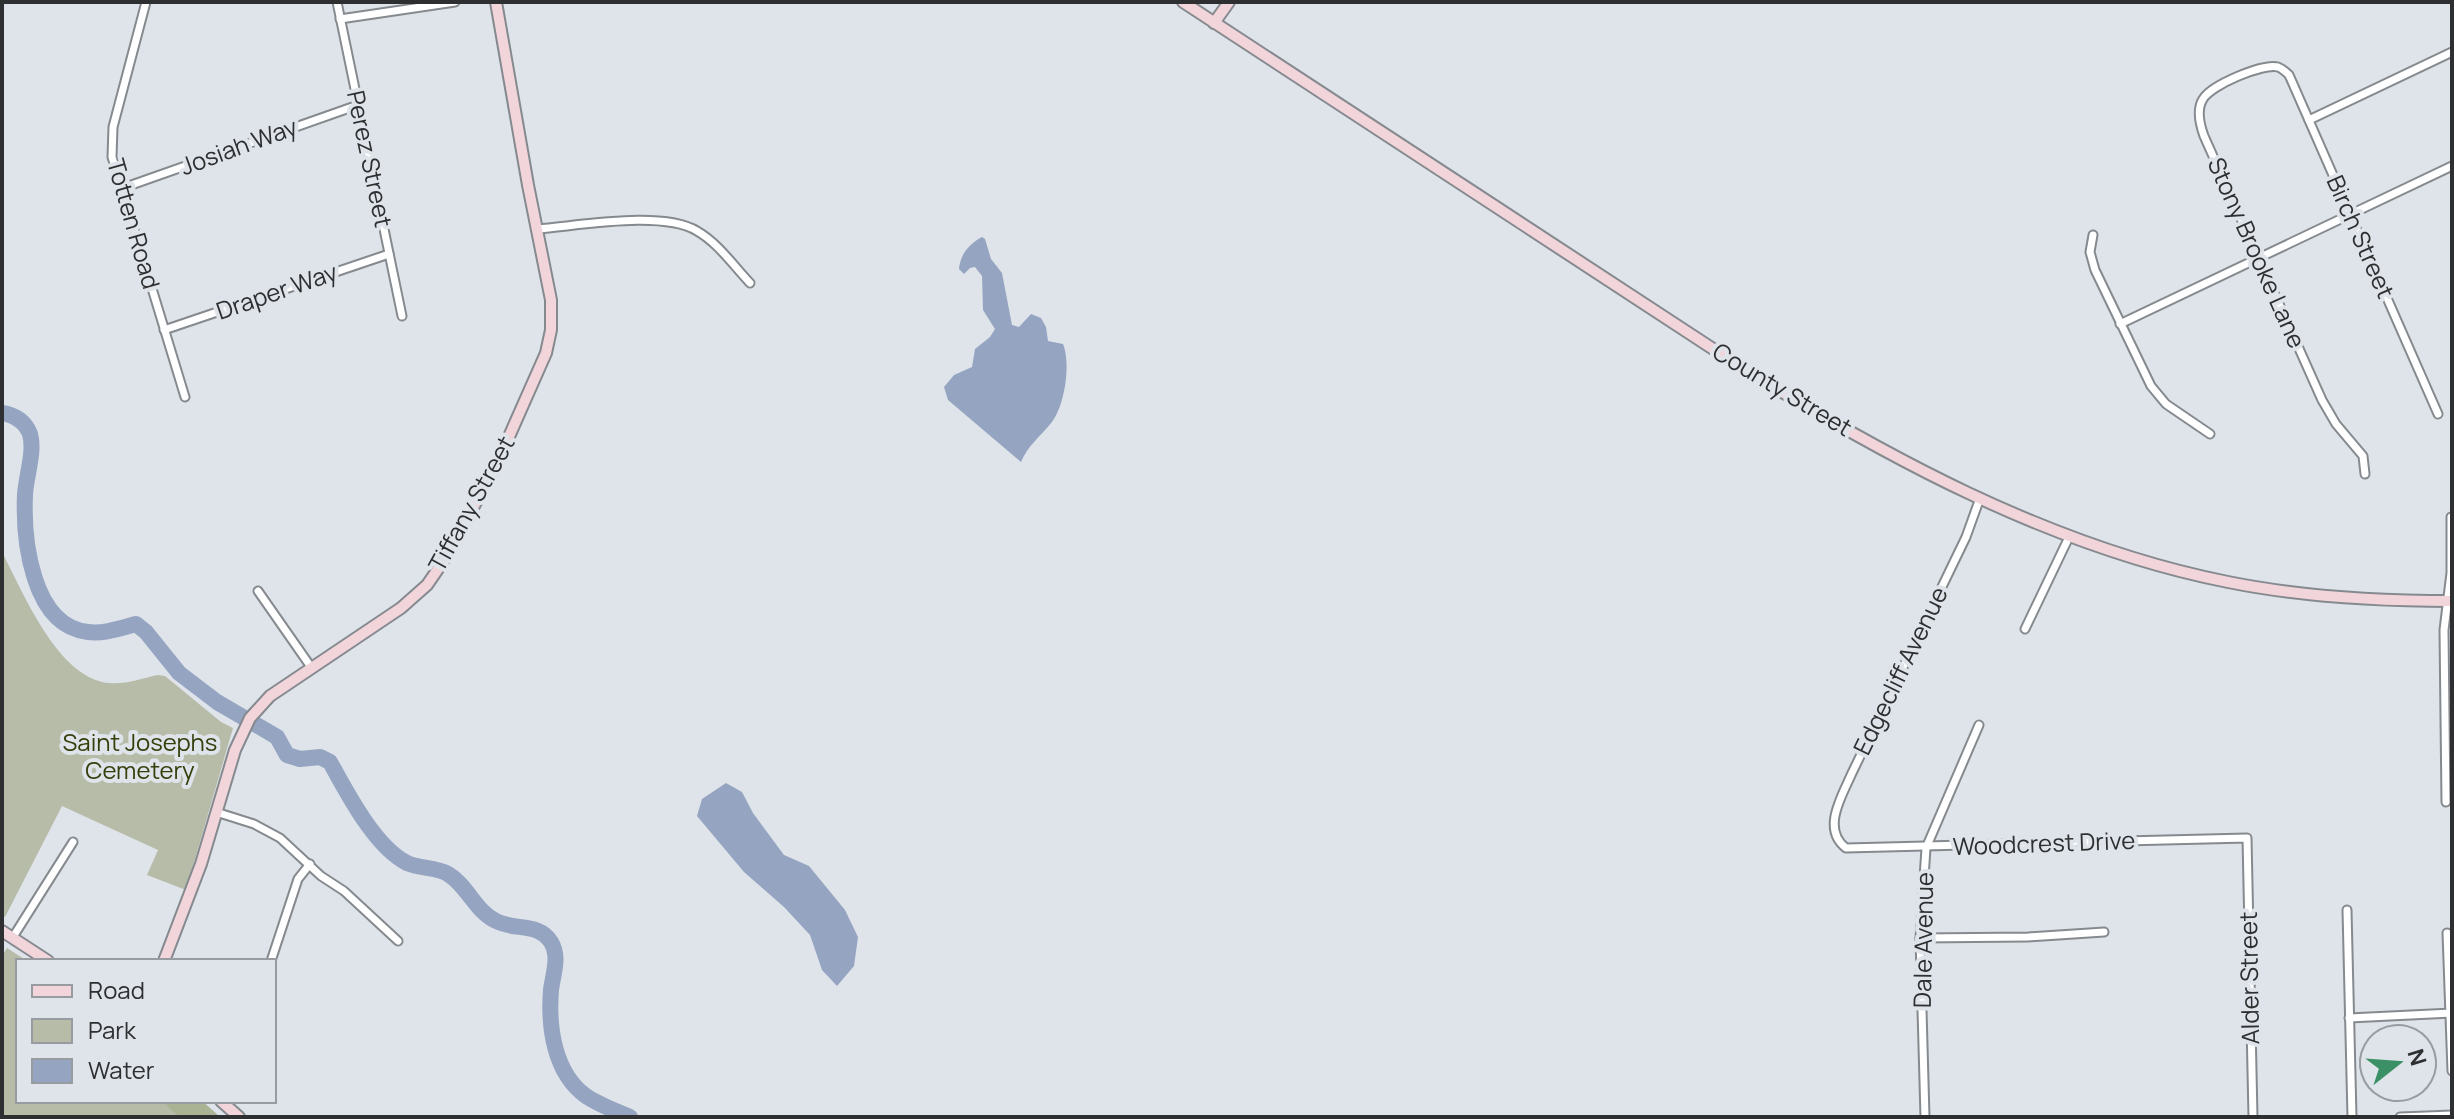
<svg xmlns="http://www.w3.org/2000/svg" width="2454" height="1119" font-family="Manrope,sans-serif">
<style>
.green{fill:#b6bca7}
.forest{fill:#aab393}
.water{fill:#95a5c1}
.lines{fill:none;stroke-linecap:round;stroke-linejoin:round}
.river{stroke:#95a5c1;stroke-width:16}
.street-casing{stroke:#858a8f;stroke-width:11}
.secondary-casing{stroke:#858a8f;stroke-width:14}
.street{stroke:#fff;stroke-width:7}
.secondary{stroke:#f2d5db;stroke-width:10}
.labels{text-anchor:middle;stroke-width:8;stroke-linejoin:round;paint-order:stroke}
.street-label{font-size:24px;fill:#2d2f31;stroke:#dfe3ea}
.park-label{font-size:24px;fill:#343e09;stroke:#dfe3ea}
</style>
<rect width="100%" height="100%" fill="#dfe3ea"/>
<!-- green -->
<g class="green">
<path d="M 2,552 C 23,592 58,679 109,683 C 124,685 143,678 158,675 L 165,676 L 221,722 L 233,728 L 186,890 L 147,875 L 158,850 L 62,806 L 5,917 L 2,915 Z"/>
<path d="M 7,948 L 27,961 L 18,961 L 18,1101 L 202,1101 L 220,1117 L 2,1117 L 2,956 Z"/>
</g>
<!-- forest -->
<path class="forest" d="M 162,1101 L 202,1101 L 220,1117 L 179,1117 Z"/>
<!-- water -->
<g class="water">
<path d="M 982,237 L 985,239 L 991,259 L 1002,273 L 1012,325 L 1019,327 L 1031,314 L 1041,318 L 1046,327 L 1048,341 L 1063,344 C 1071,363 1065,405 1052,422 C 1041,436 1028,445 1021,462 L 948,400 L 944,387 L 954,375 L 972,367 L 975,349 L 990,337 L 995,329 L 983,310 L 982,276 L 975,267 L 970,268 L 964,274 L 959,269 C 960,255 969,244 982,237 Z"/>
<path d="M 726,783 L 742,792 L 753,813 L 784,855 L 809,866 L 845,910 L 858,937 L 854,966 L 837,986 L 822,970 L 810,935 L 784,907 L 744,872 L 697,816 L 702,799 Z"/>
</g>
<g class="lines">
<!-- river -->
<path class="river" d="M 2,413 C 14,415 25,421 30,434 C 35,452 26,476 25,495 C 23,540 32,626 88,632 C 104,634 121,628 136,624 L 146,632 L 179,673 L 217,702 L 277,737 L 287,755 L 300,759 L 320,757 L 330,762 C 347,793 375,847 407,863 C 420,869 437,867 448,874 C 467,885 476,912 496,921 C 515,931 538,922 551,942 C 560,957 553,974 551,990 C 548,1027 554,1073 586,1096 C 599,1105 616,1111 630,1117"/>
<defs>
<g id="street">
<path d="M 146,2 L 113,127 L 112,157 L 185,397"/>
<path d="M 337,2 L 402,316"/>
<path d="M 340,19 L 455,2"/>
<path d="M 2309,120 L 2452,52"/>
<path d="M 120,189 L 358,105"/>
<path d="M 537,229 C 578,226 662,210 697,231 C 718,243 733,265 750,283"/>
<path d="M 2093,235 L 2090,252 L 2095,270 L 2151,386 L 2166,404 L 2210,434"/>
<path d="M 2120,324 L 2452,166"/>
<path d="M 164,330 L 389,254"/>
<path d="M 2365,474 L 2363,456 L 2336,424 L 2322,400 L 2204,136 C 2200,125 2196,110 2203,99 C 2211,85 2263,63 2278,67 C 2283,69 2285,71 2289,75 L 2438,414"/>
<path d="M 1980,498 L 1966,537 L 1852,773 C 1842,796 1821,829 1846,848 L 2247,838 L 2253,1117"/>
<path d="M 258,591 L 311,667"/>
<path d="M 2025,629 L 2070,535"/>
<path d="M 2446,802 L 2444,630 L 2451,573 L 2451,517"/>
<path d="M 216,812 L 254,824 L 280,838 L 321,876 L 344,891 L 398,941"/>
<path d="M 2347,910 L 2352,1117"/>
<path d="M 2447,933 L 2452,1071"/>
<path d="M 13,937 L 73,842"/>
<path d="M 1920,938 L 2028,937 L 2104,932"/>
<path d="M 271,961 L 298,879 L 310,864"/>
<path d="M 2349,1018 L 2452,1013"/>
<path d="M 1925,1117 L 1920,938 L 1926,848 L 1979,725"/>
<path d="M 2400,1117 L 2452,1115"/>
</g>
<g id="secondary">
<path d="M 1183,2 L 1730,360 C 1882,455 2050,547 2228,582 C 2302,597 2377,601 2452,601"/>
<path d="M 1214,23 L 1229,2"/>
<path d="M 2,931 L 48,961"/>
<path d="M 164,961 L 201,864 L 235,750 L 250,718 L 270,696 L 401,608 L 427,585 L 449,553 L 500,457 L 546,353 L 551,330 L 551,300 L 528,185 L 496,2"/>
<path d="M 221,1101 L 239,1117"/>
</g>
</defs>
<!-- street casing -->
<use href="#street" class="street-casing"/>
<!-- secondary casing -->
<use href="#secondary" class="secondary-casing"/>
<!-- street -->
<use href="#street" class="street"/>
<!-- secondary -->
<use href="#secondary" class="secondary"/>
</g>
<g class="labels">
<!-- street labels -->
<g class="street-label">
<text transform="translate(239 147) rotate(-20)" y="8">Josiah Way</text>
<text transform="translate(369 159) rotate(78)" y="8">Perez Street</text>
<text transform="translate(133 224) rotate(74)" y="8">Totten Road</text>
<text transform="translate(2360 237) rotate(66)" y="8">Birch Street</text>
<text transform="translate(2256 253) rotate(66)" y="8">Stony Brooke Lane</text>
<text transform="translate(277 292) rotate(-19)" y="8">Draper Way</text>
<text transform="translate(1782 390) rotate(31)" y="8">County Street</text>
<text transform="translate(472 504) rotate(-61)" y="8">Tiffany Street</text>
<text transform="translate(1901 671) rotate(-64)" y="8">Edgecliff Avenue</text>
<text transform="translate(2044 844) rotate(-2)" y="8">Woodcrest Drive</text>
<text transform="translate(1924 940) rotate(-89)" y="8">Dale Avenue</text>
<text transform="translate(2250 978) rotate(-91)" y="8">Alder Street</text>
</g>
<!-- park labels -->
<g class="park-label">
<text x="140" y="751">Saint Josephs<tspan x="140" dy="28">Cemetery</tspan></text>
</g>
</g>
<!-- border -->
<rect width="2454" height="1119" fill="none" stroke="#2d2f31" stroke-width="8"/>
<!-- legend -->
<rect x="16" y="959" width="260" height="144" fill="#dfe3ea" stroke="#989ba0" stroke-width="2"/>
<rect x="32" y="985" width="40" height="12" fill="#f2d5db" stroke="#989ba0" stroke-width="2"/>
<text x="88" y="999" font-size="24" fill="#2d2f31">Road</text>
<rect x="32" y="1019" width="40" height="24" fill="#b6bca7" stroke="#989ba0" stroke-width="2"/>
<text x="88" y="1039" font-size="24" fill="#2d2f31">Park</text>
<rect x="32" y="1059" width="40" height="24" fill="#95a5c1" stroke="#989ba0" stroke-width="2"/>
<text x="88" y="1079" font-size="24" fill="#2d2f31">Water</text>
<!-- north arrow -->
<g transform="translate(2398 1063) rotate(73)"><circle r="38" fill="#dfe3ea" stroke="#989ba0" stroke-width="2"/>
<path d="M0-6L14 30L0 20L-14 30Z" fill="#3b9165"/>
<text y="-12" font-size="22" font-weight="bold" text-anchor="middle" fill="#2d2f31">N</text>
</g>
</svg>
